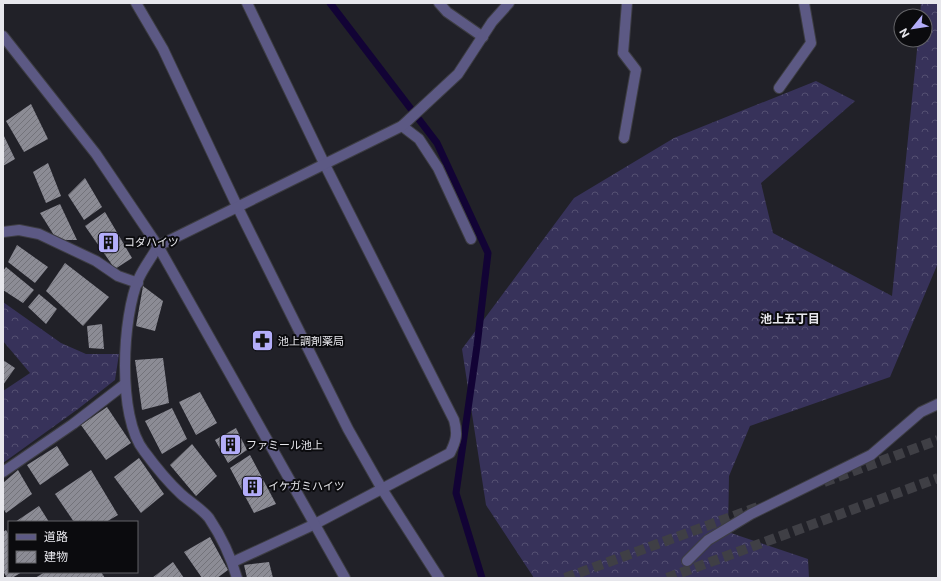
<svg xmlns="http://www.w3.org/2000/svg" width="941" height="581" font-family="'Public Sans','Noto Sans JP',sans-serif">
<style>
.forest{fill:url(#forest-crowns)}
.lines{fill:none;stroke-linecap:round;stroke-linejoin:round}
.stream{stroke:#120335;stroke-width:7}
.building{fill:url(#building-hatch)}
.primary-tunnel{stroke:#3f3f45;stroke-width:10;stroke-dasharray:10 5;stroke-linecap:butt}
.service-casing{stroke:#3d3d43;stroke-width:12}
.minor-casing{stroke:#3d3d43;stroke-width:12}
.tertiary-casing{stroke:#3d3d43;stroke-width:12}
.service{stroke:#5c5984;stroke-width:10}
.minor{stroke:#5c5984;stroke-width:10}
.tertiary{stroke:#5c5984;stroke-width:10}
.labels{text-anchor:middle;stroke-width:4;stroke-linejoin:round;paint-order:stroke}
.poi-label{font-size:11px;fill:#e7e7ec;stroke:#0b0b0e;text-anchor:start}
.neighbourhood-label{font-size:12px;font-weight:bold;fill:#e7e7ec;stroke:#0b0b0e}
</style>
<defs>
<pattern id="forest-crowns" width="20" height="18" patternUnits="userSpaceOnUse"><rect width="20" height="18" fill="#37325a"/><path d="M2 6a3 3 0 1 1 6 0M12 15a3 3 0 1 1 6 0" fill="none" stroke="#545072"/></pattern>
<pattern id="building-hatch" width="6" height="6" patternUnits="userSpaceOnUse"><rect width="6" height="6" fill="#8c8c95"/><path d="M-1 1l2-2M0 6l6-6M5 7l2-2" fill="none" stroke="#73737a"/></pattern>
</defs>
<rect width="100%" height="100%" fill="#212128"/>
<!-- forest -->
<g class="forest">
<path d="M 921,3 L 938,3 L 938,263 L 890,377 L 750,426 L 729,476 L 728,532 L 808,559 L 809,578 L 534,578 L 486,505 L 462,349 L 574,198 L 674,138 L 816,81 L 855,101 L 761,183 L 773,233 L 892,296 L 918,40 L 925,40 L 925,16 L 920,16 Z"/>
<path d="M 3,302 L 61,343 L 86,354 L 119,354 L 115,380 L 78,409 L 3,463 L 3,391 L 30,373 L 3,341 Z"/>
</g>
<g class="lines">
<!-- stream -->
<path class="stream" d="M 330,3 L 437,143 L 488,253 L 477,346 L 456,493 L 482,578"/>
</g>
<!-- building -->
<g class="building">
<path d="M 31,104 L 48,139 L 24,152 L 6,121 Z"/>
<path d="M 3,134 L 15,159 L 3,166 Z"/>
<path d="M 48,163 L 61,196 L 46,203 L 33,172 Z"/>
<path d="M 85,178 L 102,207 L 84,220 L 68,195 Z"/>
<path d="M 60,204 L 77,240 L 57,240 L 40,213 Z"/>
<path d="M 105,212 L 132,258 L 115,269 L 85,226 Z"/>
<path d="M 17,245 L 48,267 L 35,283 L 8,262 Z"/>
<path d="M 65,263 L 109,297 L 83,326 L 46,291 Z"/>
<path d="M 6,267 L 34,290 L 23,303 L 3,290 L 3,271 Z"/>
<path d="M 143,286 L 163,301 L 155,331 L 136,326 Z"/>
<path d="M 39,294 L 57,309 L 46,324 L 28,307 Z"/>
<path d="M 102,324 L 104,349 L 89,348 L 87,326 Z"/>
<path d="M 163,358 L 169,403 L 142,410 L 135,360 Z"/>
<path d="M 3,360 L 15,368 L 3,385 Z"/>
<path d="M 200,392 L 217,423 L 196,435 L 179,402 Z"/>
<path d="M 107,407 L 131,443 L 106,460 L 81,425 Z"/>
<path d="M 172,408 L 187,439 L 162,454 L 145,421 Z"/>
<path d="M 236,428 L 247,450 L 228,463 L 215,440 Z"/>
<path d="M 192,444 L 217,476 L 196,496 L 170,465 Z"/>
<path d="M 57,446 L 69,465 L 40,485 L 27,465 Z"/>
<path d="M 250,455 L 276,504 L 254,513 L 230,468 Z"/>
<path d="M 139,458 L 164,494 L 141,513 L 114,477 Z"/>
<path d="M 18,470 L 32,494 L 6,513 L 3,508 L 3,483 Z"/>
<path d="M 91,470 L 118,515 L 106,522 L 74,522 L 55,494 Z"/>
<path d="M 39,506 L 49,522 L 15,522 Z"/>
<path d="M 6,530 L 9,535 L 9,572 L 22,572 L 12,578 L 7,578 L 3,571 L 3,532 Z"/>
<path d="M 210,537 L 228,570 L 217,578 L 202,578 L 184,552 Z"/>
<path d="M 173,562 L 184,578 L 152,578 Z"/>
<path d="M 269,562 L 273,578 L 247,578 L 244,565 Z"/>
<path d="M 45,572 L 101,572 L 105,578 L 35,578 Z"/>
</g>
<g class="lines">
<!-- primary-tunnel -->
<g class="primary-tunnel">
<path d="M 824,482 L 938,440"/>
<path d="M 565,578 L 758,507"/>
<path d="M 667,578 L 938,478"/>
</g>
<defs>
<g id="service">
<path d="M 439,3 L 447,12 L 483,37"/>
<path d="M 624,138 L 636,70 L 623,53 L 627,3"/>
<path d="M 3,232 L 19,230 L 39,234 L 96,261 L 118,276 L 138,283"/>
<path d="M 3,472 L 73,424 L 125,384"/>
<path d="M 233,562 L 315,524"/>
</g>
<g id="minor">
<path d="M 136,3 L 163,49 L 237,206 L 348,429 L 382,489 L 439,578"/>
<path d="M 247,3 L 324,163 L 454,420 C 458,434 456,441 450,453 L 315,524"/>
<path d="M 779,88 L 811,43 L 804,3"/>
<path d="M 402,126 L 419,139 L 438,168 L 471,239"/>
<path d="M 687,561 L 708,540 L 751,514 L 871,455 L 921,412 L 938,404"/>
<path d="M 237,578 C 231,557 221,536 209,518 C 202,509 190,502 181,494 C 168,482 155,466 144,451 C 117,417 122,316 139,278 C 144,267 152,257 158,246 L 402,126 L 458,74 L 492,22 L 509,3"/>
</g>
<path id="tertiary" d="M 3,36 L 96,154 L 158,246 L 345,578"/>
</defs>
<!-- service casing -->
<use href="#service" class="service-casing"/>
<!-- minor casing -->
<use href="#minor" class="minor-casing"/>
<!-- tertiary casing -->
<use href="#tertiary" class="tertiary-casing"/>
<!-- service -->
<use href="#service" class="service"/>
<!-- minor -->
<use href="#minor" class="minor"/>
<!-- tertiary -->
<use href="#tertiary" class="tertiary"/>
</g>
<!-- icons -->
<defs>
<symbol id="building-square" viewBox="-11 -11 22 22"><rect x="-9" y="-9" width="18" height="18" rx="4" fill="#b3adf9" stroke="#0b0b0e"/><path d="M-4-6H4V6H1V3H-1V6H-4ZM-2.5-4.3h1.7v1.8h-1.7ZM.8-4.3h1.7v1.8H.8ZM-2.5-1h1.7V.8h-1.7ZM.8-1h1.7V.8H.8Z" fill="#111"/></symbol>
<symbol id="pharmacy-square" viewBox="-11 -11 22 22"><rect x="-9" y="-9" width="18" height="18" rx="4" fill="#b3adf9" stroke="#0b0b0e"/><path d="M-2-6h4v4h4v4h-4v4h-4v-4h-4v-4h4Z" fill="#111"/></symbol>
</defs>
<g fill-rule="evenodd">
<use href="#building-square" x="96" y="230" width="25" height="25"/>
<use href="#pharmacy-square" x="250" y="328" width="25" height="25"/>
<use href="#building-square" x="218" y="432" width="25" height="25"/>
<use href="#building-square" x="240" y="474" width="25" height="25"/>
</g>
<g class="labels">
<!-- poi labels -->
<g class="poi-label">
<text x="124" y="246">コダハイツ</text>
<text x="278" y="345">池上調剤薬局</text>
<text x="246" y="449">ファミール池上</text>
<text x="268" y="490">イケガミハイツ</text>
</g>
<!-- neighbourhood labels -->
<g class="neighbourhood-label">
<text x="790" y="323">池上五丁目</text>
</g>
</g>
<!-- border -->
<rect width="941" height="581" fill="none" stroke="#e7e7ec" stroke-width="8"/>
<!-- legend -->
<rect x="8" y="521" width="130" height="52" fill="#0b0b0e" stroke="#636367"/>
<rect x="16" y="534" width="20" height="6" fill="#5c5984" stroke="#636367"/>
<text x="44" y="541" font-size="12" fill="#e7e7ec">道路</text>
<rect x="16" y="551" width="20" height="12" fill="url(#building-hatch)" stroke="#636367"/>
<text x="44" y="561" font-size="12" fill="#e7e7ec">建物</text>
<!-- north arrow -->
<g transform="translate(913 28) rotate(240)"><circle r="19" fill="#0b0b0e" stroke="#636367"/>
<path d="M0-3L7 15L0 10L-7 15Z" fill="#b3adf9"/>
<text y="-6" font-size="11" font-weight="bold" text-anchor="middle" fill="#e7e7ec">N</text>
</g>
</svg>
